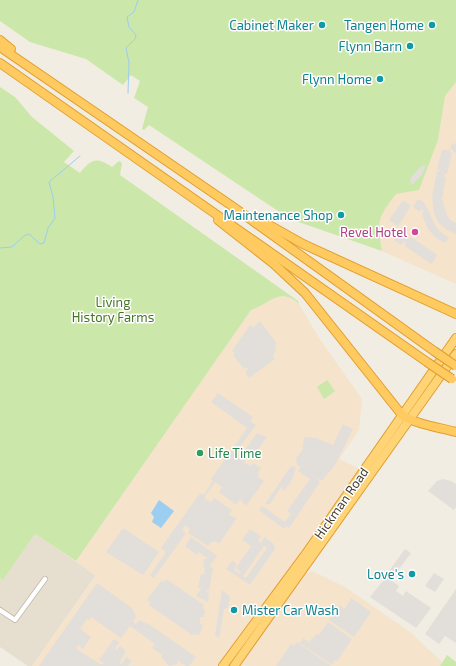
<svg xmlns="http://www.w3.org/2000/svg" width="456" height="666" font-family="'Exo 2',sans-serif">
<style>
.residential{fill:#e6dfd0}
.commercial{fill:#f5e3cc}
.green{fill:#cbe7a9}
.parking{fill:#e2dfdb;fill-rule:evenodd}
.water{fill:#9ccef1}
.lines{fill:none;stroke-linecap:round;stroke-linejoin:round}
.stream{stroke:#9ccef1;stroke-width:1}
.minor-casing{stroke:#c0b7a8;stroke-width:6}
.trunk-casing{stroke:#e09e2e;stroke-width:10}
.motorway-casing{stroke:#e09e2e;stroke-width:10}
.minor{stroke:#fff;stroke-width:4.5}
.trunk{stroke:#ffd477;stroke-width:8}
.motorway{stroke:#ffca60;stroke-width:8}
.motorway-bridge-casing{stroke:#e09e2e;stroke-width:10;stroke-linecap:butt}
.motorway-bridge{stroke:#ffca60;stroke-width:8}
.culture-dot{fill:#0f9aa8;stroke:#fff;stroke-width:1.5}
.hotel-dot{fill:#d1479c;stroke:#fff;stroke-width:1.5}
.leisure-dot{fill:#2e9e5b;stroke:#fff;stroke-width:1.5}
.labels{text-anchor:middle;stroke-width:3;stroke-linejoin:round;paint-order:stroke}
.culture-label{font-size:13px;fill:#0d838f;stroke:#fff;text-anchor:end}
.hotel-label{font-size:13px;fill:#b23c85;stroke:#fff;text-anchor:end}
.park-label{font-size:13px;fill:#447526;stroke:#fff}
.leisure-label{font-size:13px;fill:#27864d;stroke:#fff;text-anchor:start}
.street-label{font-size:13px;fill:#433d33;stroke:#fff}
</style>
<rect width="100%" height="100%" fill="#f1ede2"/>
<!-- residential -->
<path class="residential" d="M 35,534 L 96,575 L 32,666 L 28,666 L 0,647 L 0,578 L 3,580 Z"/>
<!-- commercial -->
<g class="commercial">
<path d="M 456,82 L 456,284 L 382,251 L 378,222 L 386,206 L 396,194 L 419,190 L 438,140 L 445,96 Z"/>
<path d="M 286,296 L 299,304 L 319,338 L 362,399 L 359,430 L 339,459 L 364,471 L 223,666 L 32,666 L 96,576 L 76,561 L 251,310 L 274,297 Z"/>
<path d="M 312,571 L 345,587 L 410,632 L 442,662 L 440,666 L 239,666 L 306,574 Z"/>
</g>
<!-- green -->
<g class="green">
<path d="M 0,0 L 456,0 L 456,82 L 445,96 L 438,140 L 419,190 L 396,194 C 377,218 377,221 382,251 L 290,219 L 149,125 L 144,130 L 142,129 L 148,107 L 134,98 L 140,81 L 131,75 L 123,85 L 86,59 L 30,42 L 0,21 Z"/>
<path d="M 0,87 L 15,97 L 32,117 L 74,151 L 64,162 L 80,173 C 92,158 97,157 112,167 L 119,161 L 122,163 L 120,175 L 298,301 L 299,304 C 280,286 269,304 251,310 L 76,561 L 35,534 L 3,580 L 0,578 Z"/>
<path d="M 327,380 L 335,391 L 324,399 L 317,387 Z"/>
<path d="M 447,655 L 456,662 L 456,666 L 440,666 Z"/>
</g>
<!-- parking -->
<g class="parking">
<path d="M 456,142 L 456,153 L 453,152 L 453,149 L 450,150 L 450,152 L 452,153 L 447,174 L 444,174 L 444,177 L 446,177 L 442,199 L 447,215 L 450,220 L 456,223 L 456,234 L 447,230 L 439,223 L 434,213 L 432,197 L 436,176 L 439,176 L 436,175 L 437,171 L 440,170 L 437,169 L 442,150 L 450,150 L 452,143 L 454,145 Z"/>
<path d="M 426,164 L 422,175 L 412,185 L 410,179 L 420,167 Z"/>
<path d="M 403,200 L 411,206 L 398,226 L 389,220 Z"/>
<path d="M 417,200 L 421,200 L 424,202 L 435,225 L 440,232 L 449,237 L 445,243 L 436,238 L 428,229 L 422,214 L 424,211 L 421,209 L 420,212 L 413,207 Z"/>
<path d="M 402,233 L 408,239 L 411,237 L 437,255 L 433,262 L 431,264 L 405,246 L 406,243 L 403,242 L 401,245 L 394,240 L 397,235 L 399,237 Z"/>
<path d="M 260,321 L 277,344 L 275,345 L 276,350 L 273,356 L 275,359 L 249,378 L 245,372 L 248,369 L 246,367 L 244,369 L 233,355 L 235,353 L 232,351 L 250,325 L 254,327 Z"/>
<path d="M 218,393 L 253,417 L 250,421 L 256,425 L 234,455 L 242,460 L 244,457 L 241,455 L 257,433 L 267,437 L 251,460 L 247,457 L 244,462 L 250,466 L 253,463 L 261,468 L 258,472 L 259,478 L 264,481 L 246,506 L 240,499 L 236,505 L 219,492 L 222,487 L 215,482 L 204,498 L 211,502 L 214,498 L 232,510 L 229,515 L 237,518 L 219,544 L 215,541 L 210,543 L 208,546 L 188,533 L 190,529 L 185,525 L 182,530 L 186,533 L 154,578 L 150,575 L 166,552 L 161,548 L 200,493 L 204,495 L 213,481 L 211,479 L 247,428 L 211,402 Z"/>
<path d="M 343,424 L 353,429 L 335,465 L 322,481 L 316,478 L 320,482 L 289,528 L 286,526 L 284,529 L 259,510 L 262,506 L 285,522 L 291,514 L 287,511 L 310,479 L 298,471 L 301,467 L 297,465 L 296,458 L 302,451 L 304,437 L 316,438 L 333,445 Z"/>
<path d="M 291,466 L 296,467 L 293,478 L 284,491 L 282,486 L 270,504 L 265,504 Z"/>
<path d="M 443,479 L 451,481 L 456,484 L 456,507 L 454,510 L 428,491 L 437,481 Z"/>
<path d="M 123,528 L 159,552 L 143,575 L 106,552 Z"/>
<path d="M 250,529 L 261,536 L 258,541 L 261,543 L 265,537 L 274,544 L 275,549 L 250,585 L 226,569 L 232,561 L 237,564 L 234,570 L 240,574 L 241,572 L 236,568 L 251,546 L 242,540 ZM 264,546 L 267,548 L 246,578 L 243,576 Z"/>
<path d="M 191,537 L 217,556 L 210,565 L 210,567 L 213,568 L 209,590 L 206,591 L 209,593 L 208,602 L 196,596 L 201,589 L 198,587 L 201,574 L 204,574 L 205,568 L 203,567 L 204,559 L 208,559 L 199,552 L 197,555 L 185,546 Z"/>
<path d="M 405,549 L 411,553 L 400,568 L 397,566 L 399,569 L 394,575 L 389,571 Z"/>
<path d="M 434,573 L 444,579 L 435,592 L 425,586 Z"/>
<path d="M 386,577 L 399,586 L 396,591 L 399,593 L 403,596 L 406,591 L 431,608 L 416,628 L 370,597 Z"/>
<path d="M 166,579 L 204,605 L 202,608 L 205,610 L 204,617 L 200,617 L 200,624 L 203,625 L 200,634 L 192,635 L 149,605 L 150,602 L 147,600 L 161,581 L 164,582 Z"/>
<path d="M 97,583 L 132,608 L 136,617 L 133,622 L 136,624 L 139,620 L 150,625 L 196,657 L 189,666 L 186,666 L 177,660 L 178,664 L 169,666 L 161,657 L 162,655 L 152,648 L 155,644 L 130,626 L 121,638 L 91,617 L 89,620 L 87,619 L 80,629 L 91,637 L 83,649 L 78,645 L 76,649 L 102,665 L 104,663 L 99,660 L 114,639 L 119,642 L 115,648 L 117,650 L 120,646 L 126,651 L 119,664 L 121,665 L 126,657 L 132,661 L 128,666 L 39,666 Z"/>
<path d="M 456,589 L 456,643 L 445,636 L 439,644 L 425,634 Z"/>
<path d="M 222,590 L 229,596 L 230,595 L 228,608 L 224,609 L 219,638 L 215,635 Z"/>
<path d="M 351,598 L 371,612 L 354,637 L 329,620 L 339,605 L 345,609 Z"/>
<path d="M 328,622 L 352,639 L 337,661 L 335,660 L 332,665 L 300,643 L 303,638 L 309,642 L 317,634 L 319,635 Z"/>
<path d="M 297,642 L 331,666 L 276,666 L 291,644 L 294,646 Z"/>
</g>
<!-- water -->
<path class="water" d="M 159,500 L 174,511 L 161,528 L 152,522 L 154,517 L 151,513 Z"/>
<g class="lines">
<!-- stream -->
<g class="stream">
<path d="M 128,93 L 129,63 L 126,48 L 135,39 L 136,35 L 129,27 L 127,17 L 134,12 L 138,0"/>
<path d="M 0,248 L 12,247 L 24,236 L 29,234 L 40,244 L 44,243 L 48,228 L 55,218 L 53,197 L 49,182 L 80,156"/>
</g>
<defs>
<path id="minor" d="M 0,610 L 15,620 L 45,579"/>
<g id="trunk">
<path d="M 223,666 L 305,555 L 456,338"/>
<path d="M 234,666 L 456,354"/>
</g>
<g id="motorway">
<path d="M 0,40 L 11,49"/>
<path d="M 0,47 L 232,206 L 434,351"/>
<path d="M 0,63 L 427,362"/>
<path d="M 255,217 L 303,244 L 456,314"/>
<path d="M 218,220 L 274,264 L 305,293 L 402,415 C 418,425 438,427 456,432"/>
</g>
</defs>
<!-- minor casing -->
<use href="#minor" class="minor-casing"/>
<!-- trunk casing -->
<use href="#trunk" class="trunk-casing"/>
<!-- motorway casing -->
<use href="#motorway" class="motorway-casing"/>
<!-- minor -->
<use href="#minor" class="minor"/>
<!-- trunk -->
<use href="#trunk" class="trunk"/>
<!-- motorway -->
<use href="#motorway" class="motorway"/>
<defs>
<g id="motorway-bridge">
<path d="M 434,351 L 456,366"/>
<path d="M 427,362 L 452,379"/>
</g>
</defs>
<!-- motorway-bridge casing -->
<use href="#motorway-bridge" class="motorway-bridge-casing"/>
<!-- motorway-bridge -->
<use href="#motorway-bridge" class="motorway-bridge"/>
</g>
<!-- markers -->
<g class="culture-dot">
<circle cx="322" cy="25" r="4"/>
<circle cx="432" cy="25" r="4"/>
<circle cx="410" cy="46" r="4"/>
<circle cx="380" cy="79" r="4"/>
<circle cx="341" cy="215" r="4"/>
<circle cx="412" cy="574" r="4"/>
<circle cx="234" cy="610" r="4"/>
</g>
<circle class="hotel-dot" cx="415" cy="232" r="4"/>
<circle class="leisure-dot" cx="200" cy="453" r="4"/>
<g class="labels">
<!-- culture labels -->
<g class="culture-label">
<text x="314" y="30">Cabinet Maker</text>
<text x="424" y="30">Tangen Home</text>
<text x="402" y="51">Flynn Barn</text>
<text x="372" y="84">Flynn Home</text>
<text x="333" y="220">Maintenance Shop</text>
<text x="404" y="579">Love's</text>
<text x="242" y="615" text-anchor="start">Mister Car Wash</text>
</g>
<!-- hotel labels -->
<g class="hotel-label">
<text x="407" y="237">Revel Hotel</text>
</g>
<!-- park labels -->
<g class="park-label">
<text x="113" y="307">Living<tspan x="113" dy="15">History Farms</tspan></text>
</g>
<!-- leisure labels -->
<g class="leisure-label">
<text x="208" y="458">Life Time</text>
</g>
<!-- street labels -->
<g class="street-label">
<text transform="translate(341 503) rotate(-55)" y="5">Hickman Road</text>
</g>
</g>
</svg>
